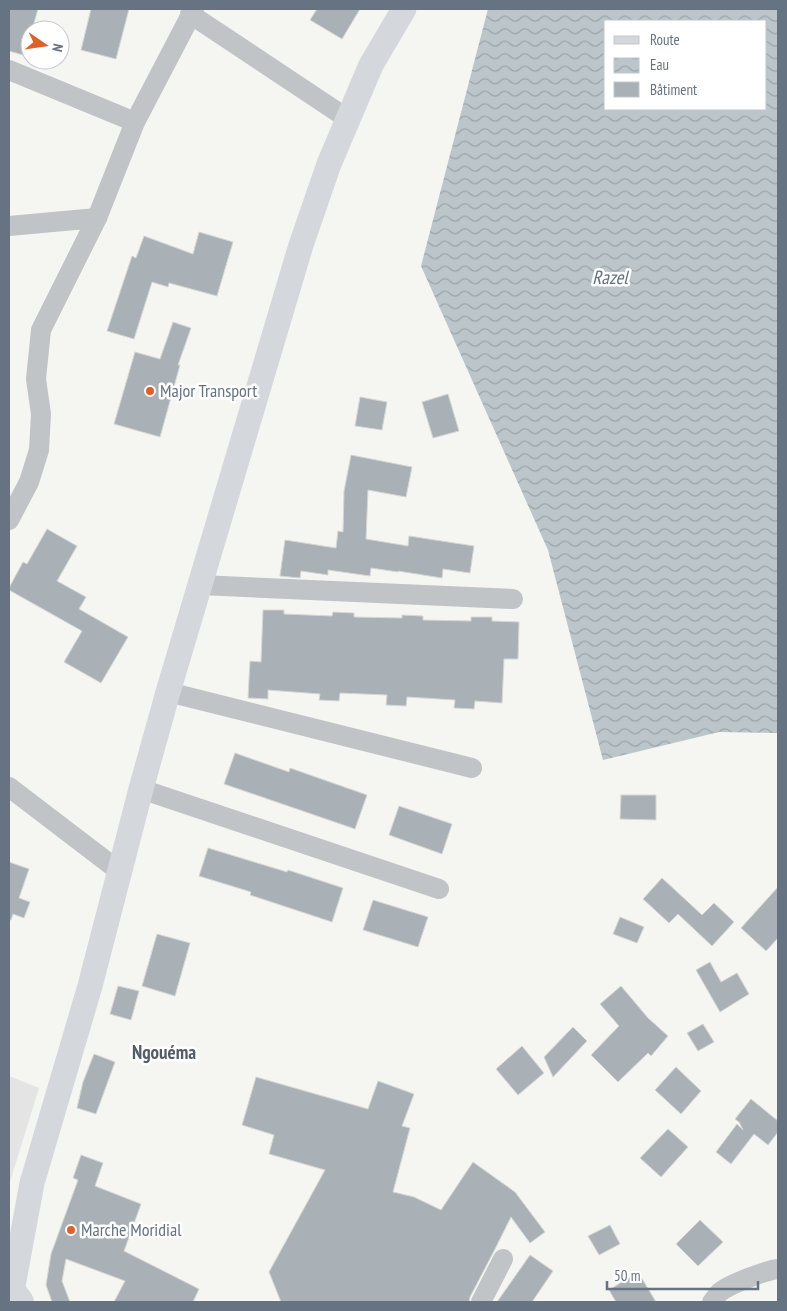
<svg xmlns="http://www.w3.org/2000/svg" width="787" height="1311" font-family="'PT Sans Narrow',sans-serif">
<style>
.built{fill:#e3e4e3}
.water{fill:url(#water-waves);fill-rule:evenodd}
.building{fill:#a9b1b6;stroke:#d6d7d4}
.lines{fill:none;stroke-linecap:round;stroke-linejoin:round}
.minor{stroke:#c0c4c7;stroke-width:20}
.major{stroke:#d4d8dc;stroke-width:25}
.highway{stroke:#d4d8dc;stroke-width:28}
.poi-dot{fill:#de6129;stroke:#fff;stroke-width:2}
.labels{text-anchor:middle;stroke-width:5;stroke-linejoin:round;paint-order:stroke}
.poi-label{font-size:18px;fill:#657382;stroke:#fff;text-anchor:start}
.water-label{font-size:19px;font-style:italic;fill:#60747f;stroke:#fff}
.neighbourhood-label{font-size:19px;font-weight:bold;fill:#535d67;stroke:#fff}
</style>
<defs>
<pattern id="water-waves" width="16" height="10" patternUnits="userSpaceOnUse" patternTransform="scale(1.25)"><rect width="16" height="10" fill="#bbc5ca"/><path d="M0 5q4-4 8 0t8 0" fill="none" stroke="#9ca4a9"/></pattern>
</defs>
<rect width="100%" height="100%" fill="#f5f5f2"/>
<!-- built -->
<path class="built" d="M 9,1076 L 39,1088 L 9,1185 Z"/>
<!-- water -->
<path class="water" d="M 488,9 L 778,9 L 778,733 L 719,732 L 603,760 L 548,550 L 421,266 ZM 606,21 L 766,21 L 766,109 L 606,109 Z"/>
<!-- building -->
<g class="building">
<path d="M 9,9 L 38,9 L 32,30 L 30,30 L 30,57 L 9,51 Z"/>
<path d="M 91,9 L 129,9 L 116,59 L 81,50 Z"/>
<path d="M 317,9 L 360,9 L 342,39 L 310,20 Z"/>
<path d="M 199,232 L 233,242 L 217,296 L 169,283 L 168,287 L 152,282 L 134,339 L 107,331 L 132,256 L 136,258 L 144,236 L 193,254 Z"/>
<path d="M 173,322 L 191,328 L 178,365 L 180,365 L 160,437 L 114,424 L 135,352 L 160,359 Z"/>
<path d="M 448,394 L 459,431 L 433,438 L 422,402 Z"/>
<path d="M 360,397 L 387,402 L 382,430 L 355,426 Z"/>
<path d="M 351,455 L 412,467 L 406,497 L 368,490 L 366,539 L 408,546 L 409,536 L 474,546 L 470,573 L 443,569 L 442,578 L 398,571 L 398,572 L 371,568 L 370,576 L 328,570 L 328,575 L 301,571 L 300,578 L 280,576 L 285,540 L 336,548 L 338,531 L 343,532 L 344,491 Z"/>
<path d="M 47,529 L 77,546 L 57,581 L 86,597 L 79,609 L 128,637 L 101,683 L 64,662 L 82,631 L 9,590 L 9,588 L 23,562 L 27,564 Z"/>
<path d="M 263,610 L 284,610 L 284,614 L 332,616 L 333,612 L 354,613 L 354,617 L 402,618 L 402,615 L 423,616 L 423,620 L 471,621 L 471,617 L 492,617 L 492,621 L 519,622 L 518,659 L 504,659 L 502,703 L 475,701 L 474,709 L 454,708 L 455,700 L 407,697 L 406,706 L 386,705 L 387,695 L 340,693 L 339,701 L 319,700 L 320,694 L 268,690 L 268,699 L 248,698 L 250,661 L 261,662 Z"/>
<path d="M 235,753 L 289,772 L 290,768 L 367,795 L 355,829 L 224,784 Z"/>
<path d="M 621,795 L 656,795 L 656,820 L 620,819 Z"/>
<path d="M 399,806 L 452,824 L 442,854 L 389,835 Z"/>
<path d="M 208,848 L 287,872 L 288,870 L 343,888 L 332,922 L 250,895 L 251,892 L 199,876 Z"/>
<path d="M 9,862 L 29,869 L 19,898 L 30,902 L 24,918 L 13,914 L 11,920 L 9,920 Z"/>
<path d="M 662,878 L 702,915 L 714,903 L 734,922 L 712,946 L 678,914 L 669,923 L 643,899 Z"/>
<path d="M 778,887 L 778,938 L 766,951 L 741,928 Z"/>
<path d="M 373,900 L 428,917 L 418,947 L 363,930 Z"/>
<path d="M 620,917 L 644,927 L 637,943 L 613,934 Z"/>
<path d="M 157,934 L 190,943 L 175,996 L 142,986 Z"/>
<path d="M 710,962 L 721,982 L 737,973 L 749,994 L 720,1012 L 696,970 Z"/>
<path d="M 118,986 L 139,991 L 131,1020 L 110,1014 Z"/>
<path d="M 621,986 L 648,1018 L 668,1036 L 651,1056 L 648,1053 L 618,1082 L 591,1055 L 619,1026 L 600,1004 Z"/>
<path d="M 703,1024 L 714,1042 L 698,1051 L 687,1033 Z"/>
<path d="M 573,1027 L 587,1041 L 553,1077 L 544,1057 Z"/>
<path d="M 522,1046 L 544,1073 L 518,1095 L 496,1069 Z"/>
<path d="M 94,1054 L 115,1062 L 96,1114 L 77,1108 L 83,1082 Z"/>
<path d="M 676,1067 L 701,1091 L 681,1114 L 655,1090 Z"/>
<path d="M 256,1077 L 368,1109 L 378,1081 L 414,1094 L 402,1126 L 410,1128 L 393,1192 L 414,1197 L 441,1210 L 473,1162 L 515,1192 L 545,1232 L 530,1243 L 511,1217 L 494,1251 L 470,1297 L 469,1302 L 281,1302 L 269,1272 L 325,1170 L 269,1154 L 274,1135 L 242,1125 Z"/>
<path d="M 751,1099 L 778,1121 L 778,1132 L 768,1145 L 754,1134 L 731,1164 L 716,1152 L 737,1124 L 743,1130 L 739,1122 L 735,1119 Z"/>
<path d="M 668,1129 L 688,1147 L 661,1177 L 640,1158 Z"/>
<path d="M 81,1155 L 103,1163 L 95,1186 L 141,1204 L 124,1251 L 199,1289 L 193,1302 L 114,1302 L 125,1281 L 66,1259 L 62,1281 L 70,1302 L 52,1302 L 46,1285 L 51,1254 L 78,1180 L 73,1178 Z"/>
<path d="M 700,1220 L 723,1242 L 698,1266 L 676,1244 Z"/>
<path d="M 610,1225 L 620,1244 L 599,1255 L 588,1236 Z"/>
<path d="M 530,1255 L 553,1271 L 532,1302 L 497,1302 Z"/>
<path d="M 638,1272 L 656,1302 L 616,1302 L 609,1290 Z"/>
</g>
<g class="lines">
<!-- minor -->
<g class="minor">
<path d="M 190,14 L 348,119"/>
<path d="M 9,70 L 135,122"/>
<path d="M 97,218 L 135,122 L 194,9"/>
<path d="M 9,226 L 97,218 L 41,330 L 36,379 L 41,414 L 39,450 L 29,482 L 9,520"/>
<path d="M 200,585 L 513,599"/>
<path d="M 168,692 L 472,768"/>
<path d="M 9,787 L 119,871"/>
<path d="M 141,789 L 439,889"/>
<path d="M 481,1302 L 503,1259"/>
<path d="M 712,1302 C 715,1299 717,1295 719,1293 C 727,1285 767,1270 778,1269"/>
</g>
<!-- major -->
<path class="major" d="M 10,1302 L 32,1183 L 90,986 L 141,789 L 168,692 L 301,245 L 329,164 L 371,65 L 404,9"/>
<!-- highway -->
<path class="highway" d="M 12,1291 L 20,1302"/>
</g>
<!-- markers -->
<g class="poi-dot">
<circle cx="150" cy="391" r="5"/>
<circle cx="71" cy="1230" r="5"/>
</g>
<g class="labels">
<!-- poi labels -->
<g class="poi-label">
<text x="160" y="397">Major Transport</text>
<text x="81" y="1236">Marche Moridial</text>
</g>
<!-- water labels -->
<g class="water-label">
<text x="610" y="284">Razel</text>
</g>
<!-- neighbourhood labels -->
<g class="neighbourhood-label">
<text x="164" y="1059">Ngouéma</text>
</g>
</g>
<!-- border -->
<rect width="787" height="1311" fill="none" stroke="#657382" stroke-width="20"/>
<!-- legend -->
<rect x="604" y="20" width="162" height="90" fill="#ffffff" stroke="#c1c7cd"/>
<rect x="614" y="36" width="25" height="8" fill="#d4d8dc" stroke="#c1c7cd"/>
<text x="650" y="45" font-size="15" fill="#657382">Route</text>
<rect x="614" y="58" width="25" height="15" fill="url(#water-waves)" stroke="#c1c7cd"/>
<text x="650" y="70" font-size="15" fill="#657382">Eau</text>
<rect x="614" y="82" width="25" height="15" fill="#a9b1b6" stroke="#c1c7cd"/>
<text x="650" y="95" font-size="15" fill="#657382">Bâtiment</text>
<!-- north arrow -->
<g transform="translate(45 45) rotate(103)"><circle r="24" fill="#ffffff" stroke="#c1c7cd"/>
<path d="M0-4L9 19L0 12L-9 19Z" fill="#de6129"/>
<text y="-8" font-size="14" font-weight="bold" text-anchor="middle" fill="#657382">N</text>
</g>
<!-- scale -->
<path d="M607 1281v8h151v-8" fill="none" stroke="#657382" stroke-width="2.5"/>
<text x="614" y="1281" font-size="15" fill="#657382" stroke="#ffffff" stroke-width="4" paint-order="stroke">50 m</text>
</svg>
